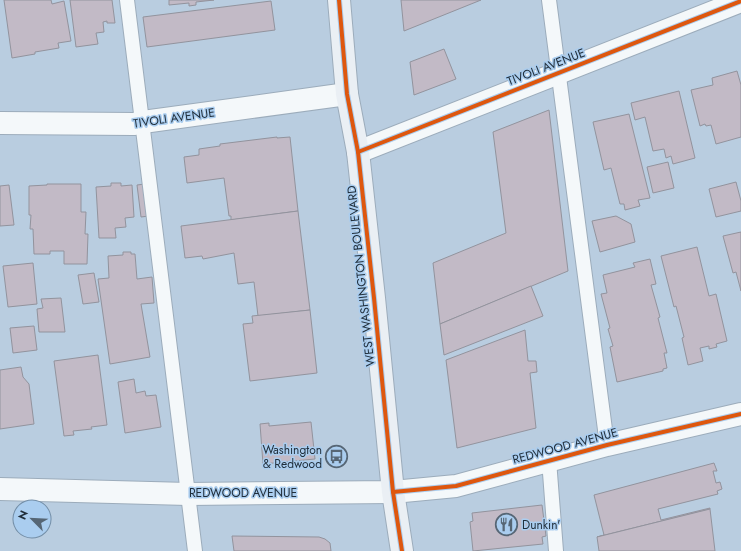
<svg xmlns="http://www.w3.org/2000/svg" width="741" height="551" font-family="Jost,sans-serif">
<style>
.building{fill:#c2bac6;stroke:#92939d}
.lines{fill:none;stroke-linecap:round;stroke-linejoin:round}
.service-casing{stroke:#9cacbb;stroke-width:16}
.minor-casing{stroke:#9cacbb;stroke-width:24}
.secondary-casing{stroke:#9cacbb;stroke-width:24}
.service{stroke:#f4f8fa;stroke-width:14}
.minor{stroke:#f4f8fa;stroke-width:22}
.secondary{stroke:#eaeff4;stroke-width:22}
.cycleway-casing{stroke:#aacdef;stroke-width:6}
.cycleway{stroke:#de570e;stroke-width:4}
.labels{text-anchor:middle;stroke-width:3;stroke-linejoin:round;paint-order:stroke}
.street-label{font-size:12px;fill:#212f3c;stroke:#aacdef}
.poi-label{font-size:12px;fill:#212f3c;stroke:#aacdef;text-anchor:end}
</style>
<rect width="100%" height="100%" fill="#b9cde0"/>
<!-- building -->
<g class="building">
<path d="M 4,0 L 51,0 L 52,4 L 64,1 L 71,41 L 58,43 L 59,48 L 35,52 L 35,54 L 12,58 Z"/>
<path d="M 70,0 L 112,0 L 115,23 L 107,23 L 107,21 L 103,22 L 104,32 L 96,33 L 98,44 L 76,47 Z"/>
<path d="M 169,0 L 214,0 L 196,2 L 196,5 L 189,6 L 189,3 L 169,5 Z"/>
<path d="M 401,0 L 481,0 L 404,31 Z"/>
<path d="M 271,1 L 275,30 L 147,47 L 143,17 Z"/>
<path d="M 444,49 L 456,79 L 414,95 L 410,62 Z"/>
<path d="M 737,71 L 741,85 L 741,137 L 716,144 L 711,125 L 706,126 L 705,124 L 700,126 L 691,90 L 713,85 L 712,78 Z"/>
<path d="M 679,91 L 695,158 L 673,164 L 671,156 L 666,158 L 664,149 L 653,151 L 645,117 L 635,120 L 631,103 Z"/>
<path d="M 549,110 L 568,271 L 440,324 L 433,263 L 506,233 L 493,132 Z"/>
<path d="M 629,114 L 650,198 L 638,200 L 640,206 L 625,210 L 624,204 L 620,204 L 611,168 L 604,170 L 593,122 Z"/>
<path d="M 277,137 L 277,138 L 290,137 L 298,211 L 231,220 L 231,216 L 229,216 L 224,178 L 187,183 L 184,157 L 199,155 L 199,149 L 220,146 L 220,144 Z"/>
<path d="M 668,162 L 674,188 L 653,193 L 647,167 Z"/>
<path d="M 736,182 L 741,201 L 741,211 L 716,217 L 709,189 Z"/>
<path d="M 111,183 L 121,183 L 121,186 L 132,185 L 134,217 L 125,218 L 126,227 L 115,228 L 116,238 L 99,238 L 96,187 L 111,186 Z"/>
<path d="M 47,184 L 81,184 L 81,212 L 86,212 L 85,234 L 88,234 L 87,264 L 64,264 L 64,251 L 50,251 L 50,254 L 34,254 L 33,229 L 30,229 L 31,215 L 29,215 L 29,186 L 47,185 Z"/>
<path d="M 145,184 L 149,216 L 141,217 L 137,185 Z"/>
<path d="M 9,185 L 14,225 L 0,226 L 0,186 Z"/>
<path d="M 298,211 L 310,310 L 258,316 L 254,282 L 238,284 L 234,253 L 203,259 L 202,256 L 185,258 L 181,226 Z"/>
<path d="M 616,216 L 631,224 L 635,242 L 600,252 L 592,221 Z"/>
<path d="M 741,232 L 741,291 L 736,272 L 733,273 L 723,236 Z"/>
<path d="M 697,247 L 709,296 L 716,294 L 727,341 L 716,344 L 717,347 L 709,349 L 709,346 L 700,348 L 703,361 L 688,365 L 682,338 L 684,337 L 676,306 L 674,307 L 661,256 Z"/>
<path d="M 123,252 L 131,252 L 131,254 L 135,254 L 137,279 L 152,277 L 154,303 L 141,304 L 150,357 L 110,364 L 98,279 L 109,278 L 108,256 L 123,255 Z"/>
<path d="M 650,259 L 656,284 L 651,285 L 660,317 L 658,318 L 667,353 L 664,353 L 667,368 L 663,369 L 663,371 L 617,382 L 610,347 L 613,346 L 608,329 L 610,328 L 601,294 L 607,293 L 603,275 L 635,267 L 633,263 Z"/>
<path d="M 33,263 L 37,304 L 8,307 L 3,266 Z"/>
<path d="M 94,273 L 99,302 L 83,304 L 78,275 Z"/>
<path d="M 531,286 L 543,316 L 444,355 L 440,324 Z"/>
<path d="M 61,298 L 65,332 L 39,332 L 37,309 L 43,308 L 41,299 Z"/>
<path d="M 310,310 L 317,373 L 250,381 L 243,324 L 253,323 L 252,316 Z"/>
<path d="M 34,326 L 37,350 L 13,353 L 10,328 Z"/>
<path d="M 525,330 L 528,361 L 536,361 L 537,372 L 530,373 L 536,428 L 457,448 L 446,360 Z"/>
<path d="M 98,355 L 107,425 L 91,427 L 92,429 L 73,431 L 74,435 L 64,436 L 54,361 Z"/>
<path d="M 21,367 L 23,377 L 29,384 L 34,424 L 0,429 L 0,370 Z"/>
<path d="M 134,379 L 136,393 L 145,391 L 146,396 L 156,395 L 161,427 L 125,433 L 118,382 Z"/>
<path d="M 311,422 L 315,459 L 263,464 L 260,424 L 269,423 L 269,426 Z"/>
<path d="M 714,463 L 717,471 L 713,471 L 716,483 L 720,482 L 722,489 L 717,491 L 718,494 L 658,509 L 661,520 L 710,508 L 710,509 L 597,537 L 604,535 L 594,495 Z"/>
<path d="M 542,505 L 546,536 L 542,537 L 543,544 L 473,551 L 470,522 L 473,521 L 472,513 Z"/>
<path d="M 710,509 L 715,551 L 599,551 L 597,537 Z"/>
<path d="M 232,536 L 319,537 L 325,539 L 330,543 L 331,551 L 234,551 Z"/>
</g>
<g class="lines">
<defs>
<g id="service">
<path d="M 127,0 L 195,551"/>
<path d="M 549,0 L 607,445"/>
<path d="M 549,460 L 556,551"/>
</g>
<g id="minor">
<path d="M 0,123 L 134,124 L 143,122 L 347,94"/>
<path d="M 358,152 L 741,1"/>
<path d="M 0,489 L 188,494 L 393,492 L 456,486 L 607,445 L 741,414"/>
</g>
<path id="secondary" d="M 339,0 L 347,94 L 358,152 L 374,298 L 393,492 L 402,551"/>
</defs>
<!-- service casing -->
<use href="#service" class="service-casing"/>
<!-- minor casing -->
<use href="#minor" class="minor-casing"/>
<!-- secondary casing -->
<use href="#secondary" class="secondary-casing"/>
<!-- service -->
<use href="#service" class="service"/>
<!-- minor -->
<use href="#minor" class="minor"/>
<!-- secondary -->
<use href="#secondary" class="secondary"/>
<defs>
<g id="cycleway">
<path d="M 339,0 L 347,94 L 358,152 L 374,298 L 393,492 L 402,551"/>
<path d="M 358,152 L 741,1"/>
<path d="M 393,492 L 456,486 L 607,445 L 741,414"/>
</g>
</defs>
<!-- cycleway casing -->
<use href="#cycleway" class="cycleway-casing"/>
<!-- cycleway -->
<use href="#cycleway" class="cycleway"/>
</g>
<!-- icons -->
<defs>
<symbol id="bus-ring" viewBox="-11 -11 22 22"><circle r="9.5" fill="#aacdef" stroke="#566675" stroke-width="1.5"/><path d="M-5-6H5V4H4V6H2V4H-2V6H-4V4H-5ZM-3.5-4V0h7V-4ZM-3.5 1.2v1.5H-2V1.2ZM2 1.2v1.5H3.5V1.2Z" fill="#566675"/></symbol>
<symbol id="restaurant-ring" viewBox="-11 -11 22 22"><circle r="9.5" fill="#aacdef" stroke="#566675" stroke-width="1.5"/><path d="M-5-6h1v4h1v-4h1v4h1v-4h1v5L-1.5 .5V6h-2V.5L-5-1ZM5-6V6H3V1.5H1.5Q1.5-4 5-6Z" fill="#566675"/></symbol>
</defs>
<g fill-rule="evenodd">
<use href="#bus-ring" x="324" y="444" width="25" height="25"/>
<use href="#restaurant-ring" x="494" y="512" width="25" height="25"/>
</g>
<g class="labels">
<!-- street labels -->
<g class="street-label">
<text transform="translate(546 67) rotate(-21)" y="4">TIVOLI AVENUE</text>
<text transform="translate(174 118) rotate(-8)" y="4">TIVOLI AVENUE</text>
<text transform="translate(361 276) rotate(-96)" y="4">WEST WASHINGTON BOULEVARD</text>
<text transform="translate(565 446) rotate(-15)" y="4">REDWOOD AVENUE</text>
<text x="243" y="497">REDWOOD AVENUE</text>
</g>
<!-- poi labels -->
<g class="poi-label">
<text x="322" y="454">Washington<tspan x="322" dy="14">&amp; Redwood</tspan></text>
<text x="522" y="529" text-anchor="start">Dunkin'</text>
</g>
</g>
<!-- north arrow -->
<g transform="translate(32 519) rotate(294)"><circle r="19" fill="#aacdef" stroke="#738ea7"/>
<path d="M0-3L7 15L0 10L-7 15Z" fill="#566675"/>
<text y="-6" font-size="11" font-weight="bold" text-anchor="middle" fill="#212f3c">N</text>
</g>
</svg>
